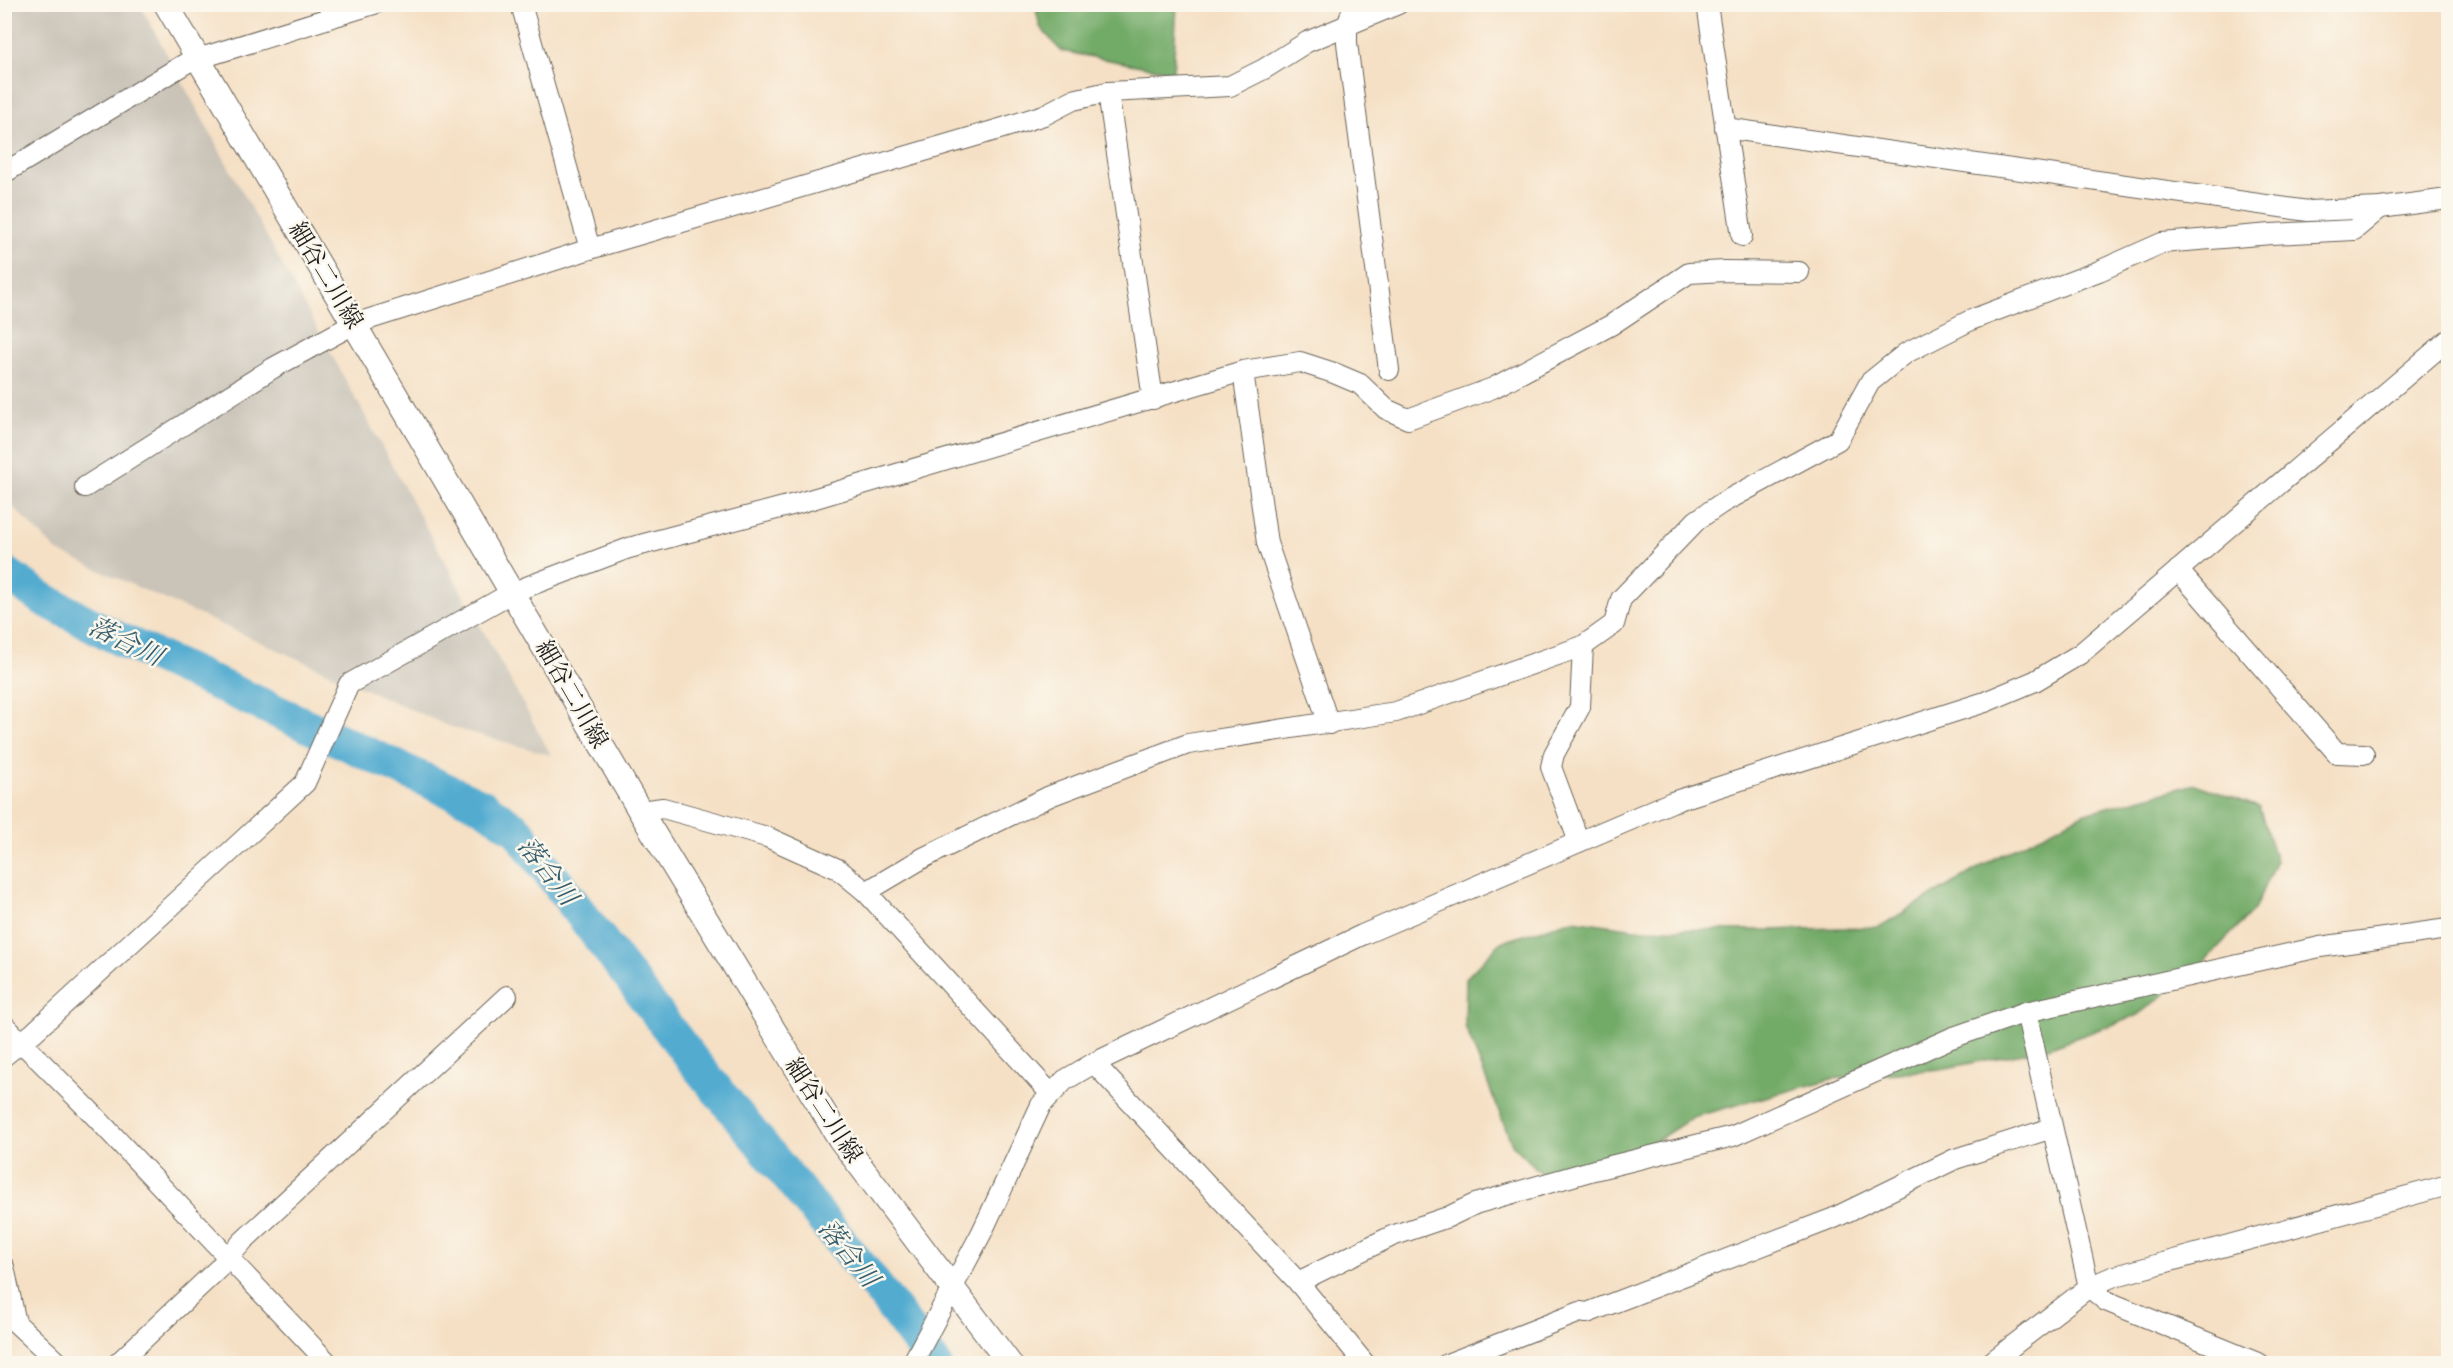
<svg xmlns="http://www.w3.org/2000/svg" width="2453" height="1368" font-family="'Gentium Book Plus','Noto Serif JP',serif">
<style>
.industrial{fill:#c9c3b8}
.forest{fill:#72aa67;stroke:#476342;stroke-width:1.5}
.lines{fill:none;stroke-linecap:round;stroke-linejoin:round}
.river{stroke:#53acd0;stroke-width:34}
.minor-casing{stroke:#686157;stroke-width:22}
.major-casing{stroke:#686157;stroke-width:26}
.minor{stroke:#fff;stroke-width:20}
.major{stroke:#fff;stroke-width:24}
.labels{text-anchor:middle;stroke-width:5;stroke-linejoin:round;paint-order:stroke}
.street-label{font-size:24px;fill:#1c1c1c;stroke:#fbf7ec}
.water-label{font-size:26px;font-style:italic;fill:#355d6d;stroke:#fbf7ec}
</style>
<rect width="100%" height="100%" fill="#fbf7ec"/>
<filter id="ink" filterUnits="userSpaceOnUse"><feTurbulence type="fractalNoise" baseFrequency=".0167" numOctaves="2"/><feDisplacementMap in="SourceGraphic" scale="12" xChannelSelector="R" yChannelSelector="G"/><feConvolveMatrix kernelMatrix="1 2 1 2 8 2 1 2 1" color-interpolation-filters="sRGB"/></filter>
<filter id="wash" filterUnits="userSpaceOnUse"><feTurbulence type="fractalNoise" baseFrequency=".008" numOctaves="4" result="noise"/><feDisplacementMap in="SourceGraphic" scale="24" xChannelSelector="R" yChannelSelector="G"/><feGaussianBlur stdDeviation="1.35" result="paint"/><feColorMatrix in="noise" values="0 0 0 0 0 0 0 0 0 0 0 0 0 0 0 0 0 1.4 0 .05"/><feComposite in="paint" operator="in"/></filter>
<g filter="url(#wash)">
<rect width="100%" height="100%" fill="#f5e0c5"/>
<!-- industrial -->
<path class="industrial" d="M 4,5 L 140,5 L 551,755 L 448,726 L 57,551 L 5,499 Z"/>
<!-- forest -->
<g class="forest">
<path d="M 1035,5 L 1177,5 L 1173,72 L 1061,51 L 1040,27 Z"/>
<path d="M 2195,784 L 2259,807 L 2276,860 L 2254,910 L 2193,973 L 2136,1016 L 2048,1048 L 1941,1069 L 1832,1079 L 1693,1117 L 1619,1165 L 1549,1181 L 1512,1144 L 1465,1026 L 1466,978 L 1501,942 L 1573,920 L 1636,929 L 1765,930 L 1879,927 L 1997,857 L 2085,813 Z"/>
</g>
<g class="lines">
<!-- river -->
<path class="river" d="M 4,572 L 43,599 L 119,639 L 484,807 L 517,830 L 694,1062 L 864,1270 L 935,1364"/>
</g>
</g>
<g filter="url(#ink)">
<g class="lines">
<defs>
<g id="minor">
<path d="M 521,4 L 590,249"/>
<path d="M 1354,4 L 1347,27 L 1347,43 L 1389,370"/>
<path d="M 1707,4 L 1742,236"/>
<path d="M 1108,92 L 1153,399"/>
<path d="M 1725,128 L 2308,211 L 2380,208 L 2448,199"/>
<path d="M 4,173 L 188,62 L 374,4"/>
<path d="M 1243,371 L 1267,543 L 1329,724"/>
<path d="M 85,487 L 273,368 L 354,324 L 590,249 L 1003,128 L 1044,115 L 1073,100 L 1108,92 L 1230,86 L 1264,69 L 1307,42 L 1398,4"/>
<path d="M 2178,570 L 2337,753 L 2364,754"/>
<path d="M 640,811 L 663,808 L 767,837 L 838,869 L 866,892 L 1051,1094"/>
<path d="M 1579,842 L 1551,767 L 1554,754 L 1580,707 L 1583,646"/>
<path d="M 866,892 L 923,858 L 1050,796 L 1188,744 L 1396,712 L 1583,646 L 1614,624 L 1621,599 L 1697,520 L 1722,503 L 1838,440 L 1870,382 L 1906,353 L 1971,320 L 2099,271 L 2162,243 L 2271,234 L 2354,230 L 2380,208"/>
<path d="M 2026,1012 L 2089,1287 L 2106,1301 L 2260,1364"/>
<path d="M 4,1025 L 89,1110 L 329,1364"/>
<path d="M 4,1056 L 33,1033 L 305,783 L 349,684 L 513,592 L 629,548 L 799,503 L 1243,371 L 1300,362 L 1334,373 L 1360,384 L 1386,409 L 1408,419 L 1493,388 L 1611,325 L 1689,273 L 1725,271 L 1799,272"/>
<path d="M 1094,1063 L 1298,1282 L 1365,1364"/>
<path d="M 4,1267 L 16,1323 L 60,1364"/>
<path d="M 1298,1282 L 1392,1236 L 1448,1217 L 1475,1204 L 1594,1170 L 1733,1136 L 1951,1038 L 2026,1012 L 2320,947 L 2448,929"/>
<path d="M 117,1364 L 218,1269 L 243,1241 L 507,996"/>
<path d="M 912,1364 L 982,1232 L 1041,1105 L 1065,1080 L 1094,1063 L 1362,935 L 1672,802 L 1985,702 L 2035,681 L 2080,654 L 2448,340"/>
<path d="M 1447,1364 L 1580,1312 L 1587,1313 L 1834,1218 L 1955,1159 L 2052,1128"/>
<path d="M 1989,1364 L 2089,1287 L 2112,1277 L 2448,1185"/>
</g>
<path id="major" d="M 166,4 L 640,811 L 840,1139 L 1010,1364"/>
</defs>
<!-- minor casing -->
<use href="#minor" class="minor-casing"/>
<!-- major casing -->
<use href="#major" class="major-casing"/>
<!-- minor -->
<use href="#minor" class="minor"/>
<!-- major -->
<use href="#major" class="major"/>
</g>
</g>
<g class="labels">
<!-- street labels -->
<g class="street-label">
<text transform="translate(326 275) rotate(59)" y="8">細谷二川線</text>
<text transform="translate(572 694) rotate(60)" y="8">細谷二川線</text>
<text transform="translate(824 1110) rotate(57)" y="8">細谷二川線</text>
</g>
<!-- water labels -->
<g class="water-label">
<text transform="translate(126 641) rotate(26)" y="9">落合川</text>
<text transform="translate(548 871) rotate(52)" y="9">落合川</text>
<text transform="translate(849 1253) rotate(51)" y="9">落合川</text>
</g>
</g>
<!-- margin -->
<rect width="2453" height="1368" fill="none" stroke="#fbf7ec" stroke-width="24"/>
</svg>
